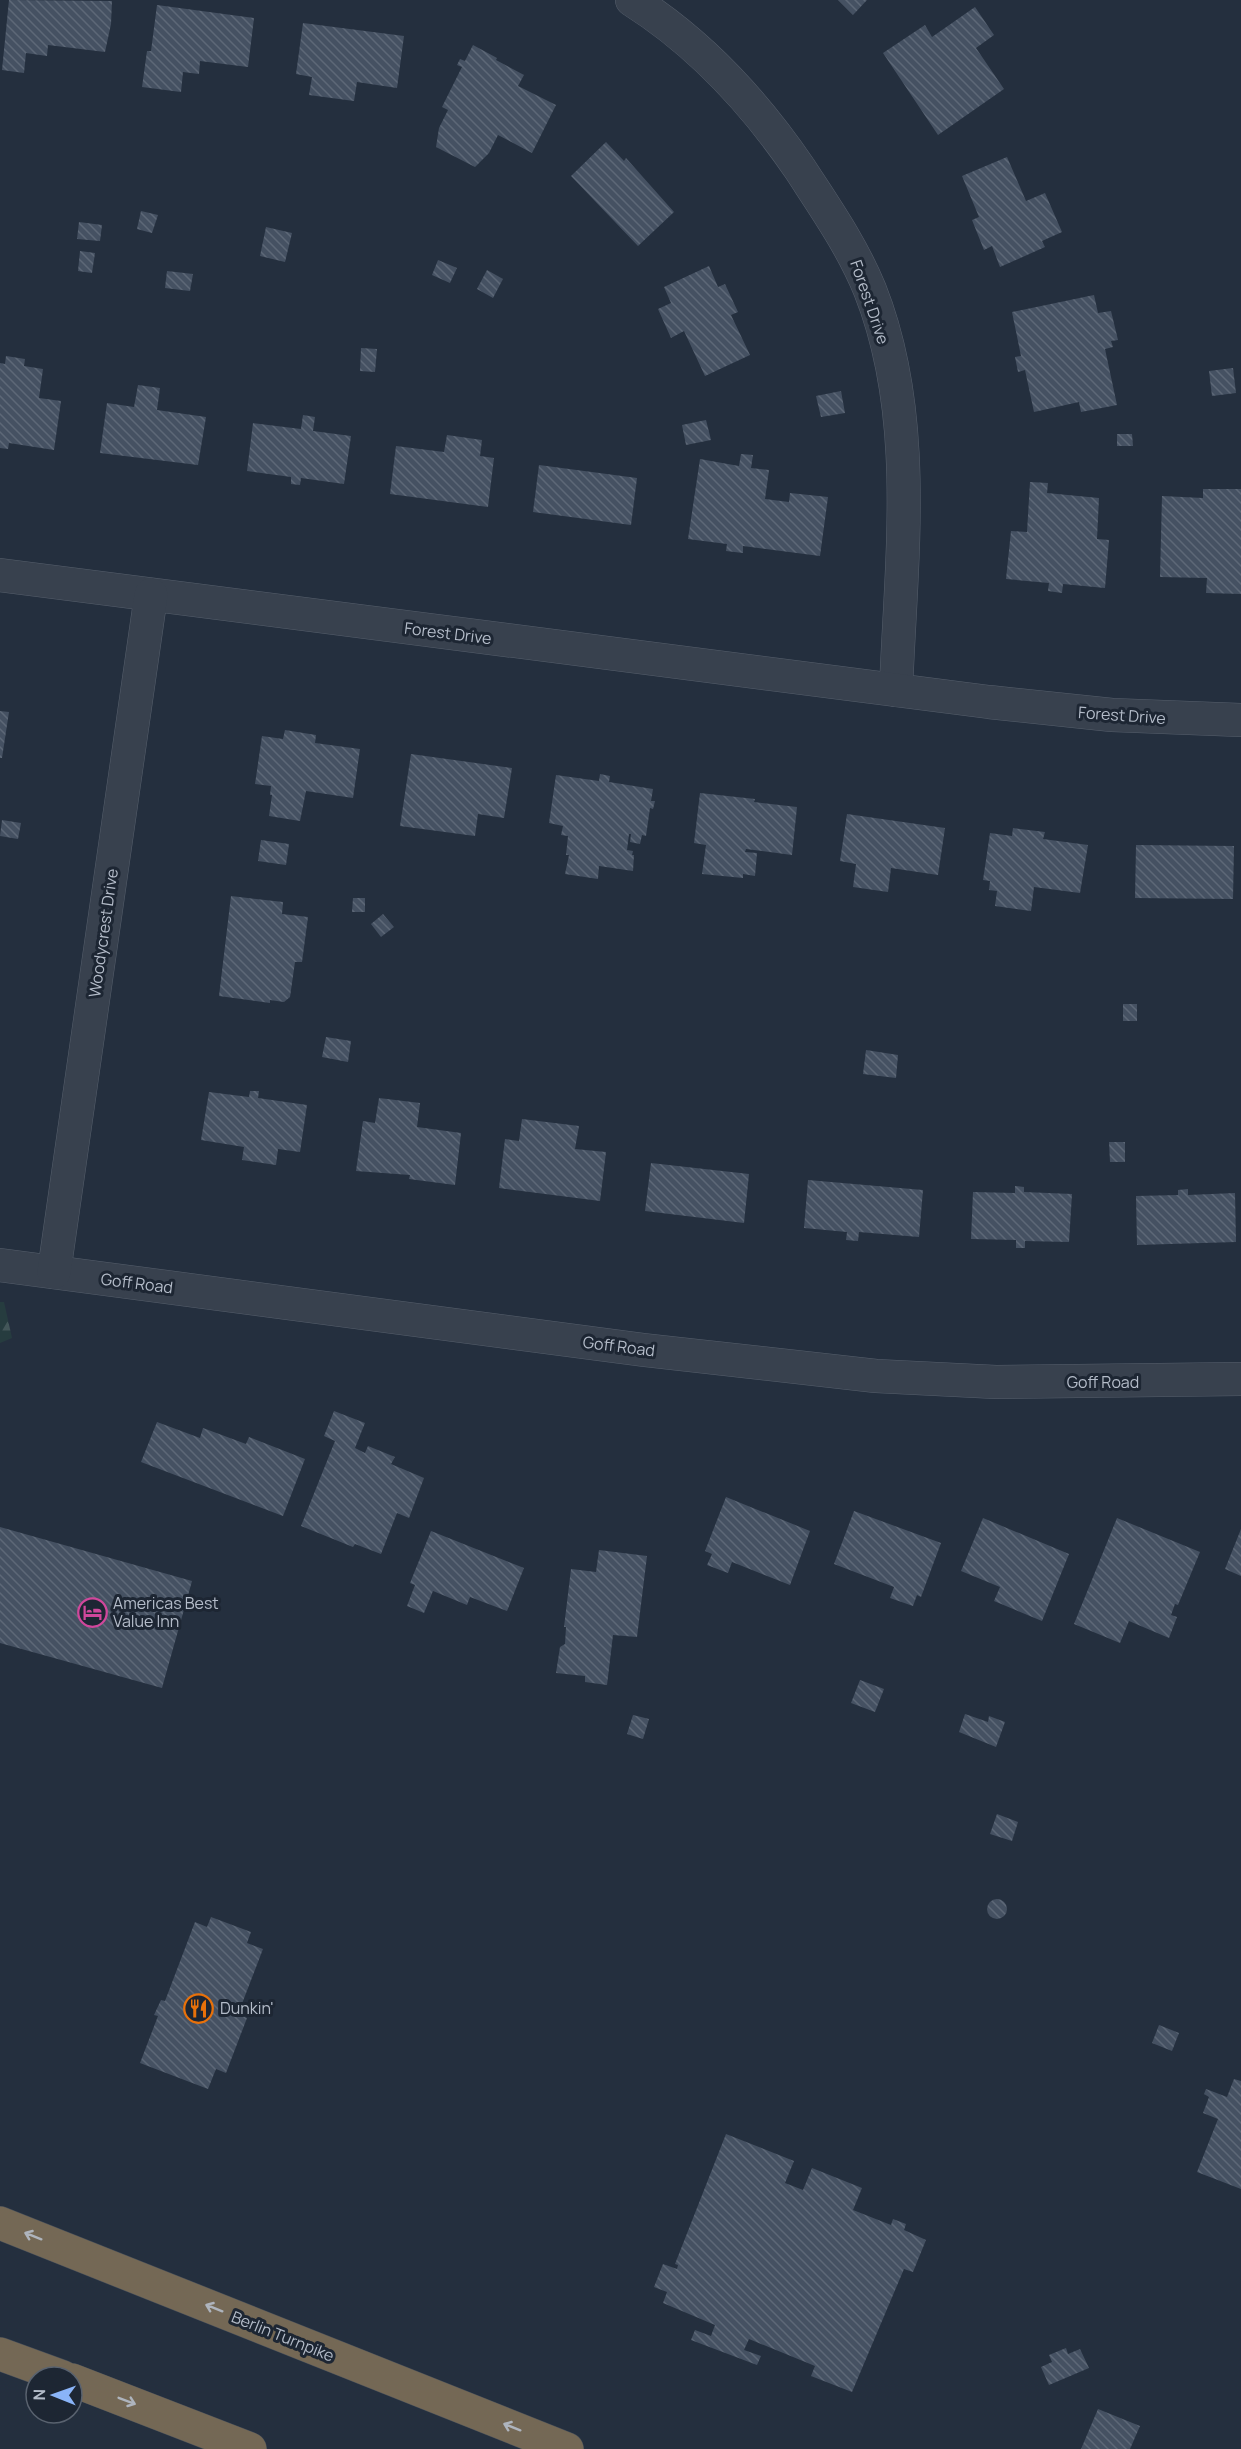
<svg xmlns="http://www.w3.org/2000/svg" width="1241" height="2449" font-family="Manrope,sans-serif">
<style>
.forest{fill:url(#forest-firs)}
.building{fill:url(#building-back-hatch)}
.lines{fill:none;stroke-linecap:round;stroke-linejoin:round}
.minor-casing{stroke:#565f6c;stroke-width:34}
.highway-casing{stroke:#434c59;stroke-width:34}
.minor{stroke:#38414e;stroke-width:33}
.highway{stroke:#746855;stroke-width:33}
.oneway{stroke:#aeb4bd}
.labels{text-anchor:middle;stroke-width:6;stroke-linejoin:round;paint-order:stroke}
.street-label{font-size:16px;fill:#b4bcc9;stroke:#1d2633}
.poi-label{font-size:16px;fill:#b4bcc9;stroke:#1d2633;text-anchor:start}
</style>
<defs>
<pattern id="forest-firs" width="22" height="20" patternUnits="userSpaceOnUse" patternTransform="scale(1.5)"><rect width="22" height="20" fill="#263c3f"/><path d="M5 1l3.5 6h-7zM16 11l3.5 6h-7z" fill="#435659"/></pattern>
<pattern id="building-back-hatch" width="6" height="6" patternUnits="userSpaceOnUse" patternTransform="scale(1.5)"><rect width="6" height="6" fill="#455162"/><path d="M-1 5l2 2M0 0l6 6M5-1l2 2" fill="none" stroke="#5d6877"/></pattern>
</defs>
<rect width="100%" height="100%" fill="#242f3e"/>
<!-- forest -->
<path class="forest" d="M 0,1302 L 4,1302 L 12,1338 L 0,1343 Z"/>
<!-- building -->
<g class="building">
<path d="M 9,0 L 112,1 L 111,24 L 105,52 L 48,45 L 47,56 L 26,53 L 24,73 L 2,70 Z"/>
<path d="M 838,0 L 867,0 L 853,15 Z"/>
<path d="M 157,5 L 254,18 L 248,67 L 200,61 L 199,74 L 183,72 L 181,92 L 142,87 L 147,51 L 151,51 Z"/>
<path d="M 975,7 L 994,35 L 976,48 L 1004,89 L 938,135 L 883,53 L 925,25 L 932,37 Z"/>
<path d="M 303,23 L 404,36 L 397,88 L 357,82 L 354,101 L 309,95 L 312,77 L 296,74 Z"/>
<path d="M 473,45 L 497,58 L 496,60 L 524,75 L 518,86 L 556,105 L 532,153 L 498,135 L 489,153 L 475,167 L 436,147 L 439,128 L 448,110 L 442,107 L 462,67 L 457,65 L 460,59 L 465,61 Z"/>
<path d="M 606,142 L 624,161 L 626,158 L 674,212 L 638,246 L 571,176 Z"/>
<path d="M 1007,157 L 1026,201 L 1045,193 L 1062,232 L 1042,241 L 1045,247 L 1000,267 L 992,246 L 984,250 L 972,220 L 979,217 L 962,176 Z"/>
<path d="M 141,211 L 158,215 L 152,233 L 137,229 Z"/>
<path d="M 79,222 L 102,225 L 100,241 L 77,239 Z"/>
<path d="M 266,227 L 292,233 L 285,262 L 260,256 Z"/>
<path d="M 80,251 L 95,253 L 92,273 L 78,271 Z"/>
<path d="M 438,260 L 457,268 L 450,283 L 432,275 Z"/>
<path d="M 709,266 L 718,287 L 725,284 L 738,312 L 731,315 L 750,355 L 705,376 L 684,331 L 671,338 L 658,309 L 671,303 L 664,287 Z"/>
<path d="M 487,270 L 503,279 L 493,298 L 477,289 Z"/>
<path d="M 167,271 L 193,274 L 190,291 L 165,288 Z"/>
<path d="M 1094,295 L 1098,313 L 1111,311 L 1118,340 L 1111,341 L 1113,347 L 1105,349 L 1117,405 L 1081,412 L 1079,402 L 1034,412 L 1025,370 L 1018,372 L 1015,357 L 1021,356 L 1012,312 Z"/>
<path d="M 361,348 L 377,349 L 375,372 L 360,371 Z"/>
<path d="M 6,356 L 25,359 L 24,366 L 43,369 L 39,398 L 61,401 L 54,450 L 9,443 L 8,449 L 0,448 L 0,363 L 5,364 Z"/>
<path d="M 1233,368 L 1236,393 L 1212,396 L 1209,371 Z"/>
<path d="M 138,385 L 160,388 L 157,410 L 206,417 L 198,465 L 100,453 L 107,403 L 134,407 Z"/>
<path d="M 841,391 L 845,413 L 821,417 L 816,396 Z"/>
<path d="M 303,415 L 315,417 L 313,431 L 351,436 L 344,484 L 301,478 L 300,485 L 291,484 L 291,477 L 247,471 L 253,423 L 301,429 Z"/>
<path d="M 706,420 L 711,440 L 686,445 L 682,425 Z"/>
<path d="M 1117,434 L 1132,434 L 1133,446 L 1117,446 Z"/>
<path d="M 447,435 L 482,440 L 480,456 L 494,458 L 488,507 L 390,494 L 396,446 L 444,452 Z"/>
<path d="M 741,454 L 753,455 L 751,468 L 769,470 L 765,499 L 789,502 L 790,493 L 828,497 L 820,556 L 743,546 L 743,553 L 726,551 L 727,544 L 688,539 L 700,459 L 739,466 Z"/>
<path d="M 539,465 L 637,478 L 631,525 L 533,512 Z"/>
<path d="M 1030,482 L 1048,483 L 1047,493 L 1099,498 L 1097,539 L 1109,540 L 1105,588 L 1063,584 L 1062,593 L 1048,591 L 1049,583 L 1006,579 L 1011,531 L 1027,532 Z"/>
<path d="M 1203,489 L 1241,489 L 1241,594 L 1206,593 L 1207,578 L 1160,577 L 1162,496 L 1203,498 Z"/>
<path d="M 0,711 L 9,712 L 2,758 L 0,758 Z"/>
<path d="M 285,730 L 316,735 L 315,743 L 360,749 L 353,798 L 306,791 L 300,821 L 269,816 L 272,795 L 270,795 L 271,786 L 255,784 L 262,736 L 283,739 Z"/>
<path d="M 411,754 L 512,768 L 504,818 L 478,814 L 475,836 L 400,826 Z"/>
<path d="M 600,774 L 610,776 L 609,782 L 653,789 L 651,801 L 655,801 L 653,809 L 650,808 L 646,836 L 642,835 L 640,844 L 630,842 L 631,834 L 629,834 L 627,850 L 633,851 L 632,855 L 634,855 L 633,871 L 599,866 L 598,879 L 565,874 L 569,855 L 566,855 L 568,836 L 561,835 L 563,826 L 549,823 L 556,775 L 599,781 Z"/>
<path d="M 700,793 L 755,799 L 754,802 L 797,807 L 792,855 L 746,849 L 745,852 L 757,853 L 755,876 L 743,874 L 743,878 L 702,874 L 706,845 L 694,843 Z"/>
<path d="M 847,814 L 945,828 L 938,875 L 891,868 L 888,892 L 853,887 L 856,864 L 840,861 Z"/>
<path d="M 2,820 L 21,823 L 18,839 L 0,836 Z"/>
<path d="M 1013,828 L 1045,832 L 1043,839 L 1088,845 L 1080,893 L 1034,887 L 1031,911 L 995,906 L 997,891 L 989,890 L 990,881 L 983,880 L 990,833 L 1012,836 Z"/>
<path d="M 261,840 L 289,844 L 286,865 L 258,861 Z"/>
<path d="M 1136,845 L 1234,846 L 1233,899 L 1135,898 Z"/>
<path d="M 231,896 L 283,902 L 282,914 L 308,917 L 302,962 L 295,962 L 290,997 L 284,1002 L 270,1000 L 270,1003 L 219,996 Z"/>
<path d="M 353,898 L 365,898 L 365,912 L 352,912 Z"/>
<path d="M 383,914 L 394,927 L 381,937 L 371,924 Z"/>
<rect x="1123" y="1004" width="14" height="17"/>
<path d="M 326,1037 L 351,1041 L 348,1062 L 322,1057 Z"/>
<path d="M 866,1050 L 898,1055 L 896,1078 L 863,1074 Z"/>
<path d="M 250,1091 L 259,1091 L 258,1098 L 307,1105 L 300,1152 L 278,1149 L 276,1165 L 242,1160 L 244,1147 L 201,1140 L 209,1092 L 249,1097 Z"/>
<path d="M 379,1098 L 420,1103 L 417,1127 L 461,1133 L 455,1185 L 409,1179 L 410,1175 L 356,1171 L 363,1121 L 375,1123 Z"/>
<path d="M 522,1119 L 579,1126 L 575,1149 L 606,1152 L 600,1201 L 499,1188 L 505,1139 L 519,1141 Z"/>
<path d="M 1109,1142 L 1125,1142 L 1125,1162 L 1110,1162 Z"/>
<path d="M 651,1163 L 749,1174 L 744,1223 L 645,1211 Z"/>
<path d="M 808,1180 L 923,1190 L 919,1237 L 859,1232 L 858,1241 L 846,1240 L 847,1232 L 804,1228 Z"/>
<path d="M 1015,1186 L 1024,1187 L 1024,1192 L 1072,1194 L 1069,1242 L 1025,1241 L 1025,1248 L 1016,1248 L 1016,1240 L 971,1239 L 973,1192 L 1015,1193 Z"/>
<path d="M 1188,1189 L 1188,1195 L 1235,1193 L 1236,1242 L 1137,1245 L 1136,1196 L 1178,1195 L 1178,1190 Z"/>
<path d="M 334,1411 L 365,1423 L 355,1448 L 365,1453 L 368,1446 L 395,1457 L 391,1464 L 424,1478 L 409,1518 L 397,1513 L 381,1554 L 355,1544 L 353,1547 L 301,1526 L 335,1441 L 324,1436 Z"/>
<path d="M 157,1422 L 200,1438 L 203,1428 L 246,1444 L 249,1437 L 305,1459 L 283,1516 L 141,1462 Z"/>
<path d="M 726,1497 L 810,1531 L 790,1585 L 732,1562 L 728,1573 L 707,1565 L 712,1554 L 705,1551 Z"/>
<path d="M 854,1511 L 941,1543 L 921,1597 L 917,1595 L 913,1606 L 890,1598 L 894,1587 L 834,1564 Z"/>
<path d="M 983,1518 L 1069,1554 L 1042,1621 L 994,1601 L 1000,1587 L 961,1571 Z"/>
<path d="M 1117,1518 L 1200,1552 L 1178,1605 L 1175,1604 L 1171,1615 L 1177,1617 L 1169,1638 L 1129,1621 L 1120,1643 L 1074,1624 Z"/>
<path d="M 0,1527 L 192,1581 L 162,1688 L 0,1643 Z"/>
<path d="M 1241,1529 L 1241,1576 L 1225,1569 Z"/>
<path d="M 431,1531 L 524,1568 L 507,1611 L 470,1597 L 467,1605 L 433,1591 L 424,1613 L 407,1606 L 415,1585 L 410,1583 Z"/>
<path d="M 599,1550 L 647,1556 L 637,1637 L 613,1635 L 607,1685 L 585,1682 L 585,1676 L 556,1673 L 560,1647 L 565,1644 L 566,1627 L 564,1627 L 571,1569 L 596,1572 Z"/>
<path d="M 860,1680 L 884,1689 L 875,1712 L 851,1703 Z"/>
<path d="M 965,1714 L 988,1722 L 989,1716 L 1005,1722 L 996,1747 L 959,1732 Z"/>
<path d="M 633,1715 L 649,1719 L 643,1739 L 627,1734 Z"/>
<path d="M 997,1814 L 1018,1822 L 1012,1841 L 990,1834 Z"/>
<circle cx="997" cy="1909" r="10"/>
<path d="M 211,1917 L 251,1932 L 247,1943 L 263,1949 L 238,2014 L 247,2018 L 226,2073 L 216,2069 L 208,2089 L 140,2063 L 158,2016 L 154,2015 L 161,2000 L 165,2001 L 195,1922 L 207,1927 Z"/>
<path d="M 1159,2025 L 1179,2033 L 1172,2051 L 1152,2043 Z"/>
<path d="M 1234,2079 L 1241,2081 L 1241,2189 L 1197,2172 L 1218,2119 L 1203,2113 L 1209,2097 L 1204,2094 L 1206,2089 L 1227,2097 Z"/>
<path d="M 726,2134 L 794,2161 L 785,2183 L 803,2190 L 812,2168 L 862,2188 L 853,2210 L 891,2225 L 893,2219 L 906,2224 L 904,2230 L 926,2240 L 913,2272 L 904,2269 L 852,2392 L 811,2376 L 815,2366 L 749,2339 L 744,2350 L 761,2356 L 757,2365 L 691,2340 L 695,2330 L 711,2336 L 715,2325 L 663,2303 L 667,2292 L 654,2287 L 663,2264 L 677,2269 L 678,2265 L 675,2264 Z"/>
<path d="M 1066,2348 L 1068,2354 L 1080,2349 L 1089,2368 L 1049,2385 L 1041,2367 L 1052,2362 L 1049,2355 Z"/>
<path d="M 1098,2409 L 1140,2426 L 1130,2449 L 1081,2449 Z"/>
</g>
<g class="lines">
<defs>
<g id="minor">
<path d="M 632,0 C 700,43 755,103 800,169 C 826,209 852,246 870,290 C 920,416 901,558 896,690"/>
<path d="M 0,575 L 989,702 L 1112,715 L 1241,720"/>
<path d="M 0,1265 L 644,1350 L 876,1376 L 996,1382 L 1241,1379"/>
<path d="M 54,1272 L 151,595"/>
</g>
<g id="highway">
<path d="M 0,2223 L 567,2449"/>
<path d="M 0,2354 L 63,2377"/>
<path d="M 72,2380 L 250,2449"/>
</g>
</defs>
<!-- minor casing -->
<use href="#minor" class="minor-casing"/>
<!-- highway casing -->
<use href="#highway" class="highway-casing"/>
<!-- minor -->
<use href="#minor" class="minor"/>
<!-- highway -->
<use href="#highway" class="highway"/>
</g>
<!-- one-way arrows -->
<defs><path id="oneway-shaft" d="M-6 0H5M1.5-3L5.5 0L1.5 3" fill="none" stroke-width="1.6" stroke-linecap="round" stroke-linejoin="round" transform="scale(1.5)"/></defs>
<g class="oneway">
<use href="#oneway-shaft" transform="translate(33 2236) rotate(-158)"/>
<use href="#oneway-shaft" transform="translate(214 2308) rotate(-158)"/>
<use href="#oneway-shaft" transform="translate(127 2401) rotate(21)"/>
<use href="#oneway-shaft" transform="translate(512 2427) rotate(-158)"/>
</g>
<!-- icons -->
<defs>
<symbol id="hotel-ring" viewBox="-11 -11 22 22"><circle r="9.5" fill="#1d2633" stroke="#d1479c" stroke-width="1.5"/><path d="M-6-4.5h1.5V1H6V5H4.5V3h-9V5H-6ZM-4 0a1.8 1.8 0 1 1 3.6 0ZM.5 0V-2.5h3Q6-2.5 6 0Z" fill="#d1479c"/></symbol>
<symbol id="restaurant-ring" viewBox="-11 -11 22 22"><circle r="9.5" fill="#1d2633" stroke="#e8710a" stroke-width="1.5"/><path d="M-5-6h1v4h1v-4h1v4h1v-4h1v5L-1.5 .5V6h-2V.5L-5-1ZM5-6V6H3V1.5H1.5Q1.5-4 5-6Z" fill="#e8710a"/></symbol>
</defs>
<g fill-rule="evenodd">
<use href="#hotel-ring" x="76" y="1596" width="33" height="33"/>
<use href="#restaurant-ring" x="182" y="1992" width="33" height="33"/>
</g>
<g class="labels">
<!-- street labels -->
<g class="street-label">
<text transform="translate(870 302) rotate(71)" y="6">Forest Drive</text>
<text transform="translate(448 633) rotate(7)" y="6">Forest Drive</text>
<text transform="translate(1122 715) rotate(4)" y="6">Forest Drive</text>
<text transform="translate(103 933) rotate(-82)" y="6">Woodycrest Drive</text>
<text transform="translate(137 1283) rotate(7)" y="6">Goff Road</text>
<text transform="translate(619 1346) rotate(7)" y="6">Goff Road</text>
<text x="1103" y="1388">Goff Road</text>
<text transform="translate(283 2336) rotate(22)" y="6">Berlin Turnpike</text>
</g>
<!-- poi labels -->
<g class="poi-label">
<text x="113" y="1609">Americas Best<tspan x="113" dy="18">Value Inn</tspan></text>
<text x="220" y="2014">Dunkin'</text>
</g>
</g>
<!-- north arrow -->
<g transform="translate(54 2395) rotate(271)"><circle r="28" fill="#1d2633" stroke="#59626f" stroke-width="1.5"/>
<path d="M0-4.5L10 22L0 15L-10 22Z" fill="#8ab4f8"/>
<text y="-9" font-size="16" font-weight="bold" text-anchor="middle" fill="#b4bcc9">N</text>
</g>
</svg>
